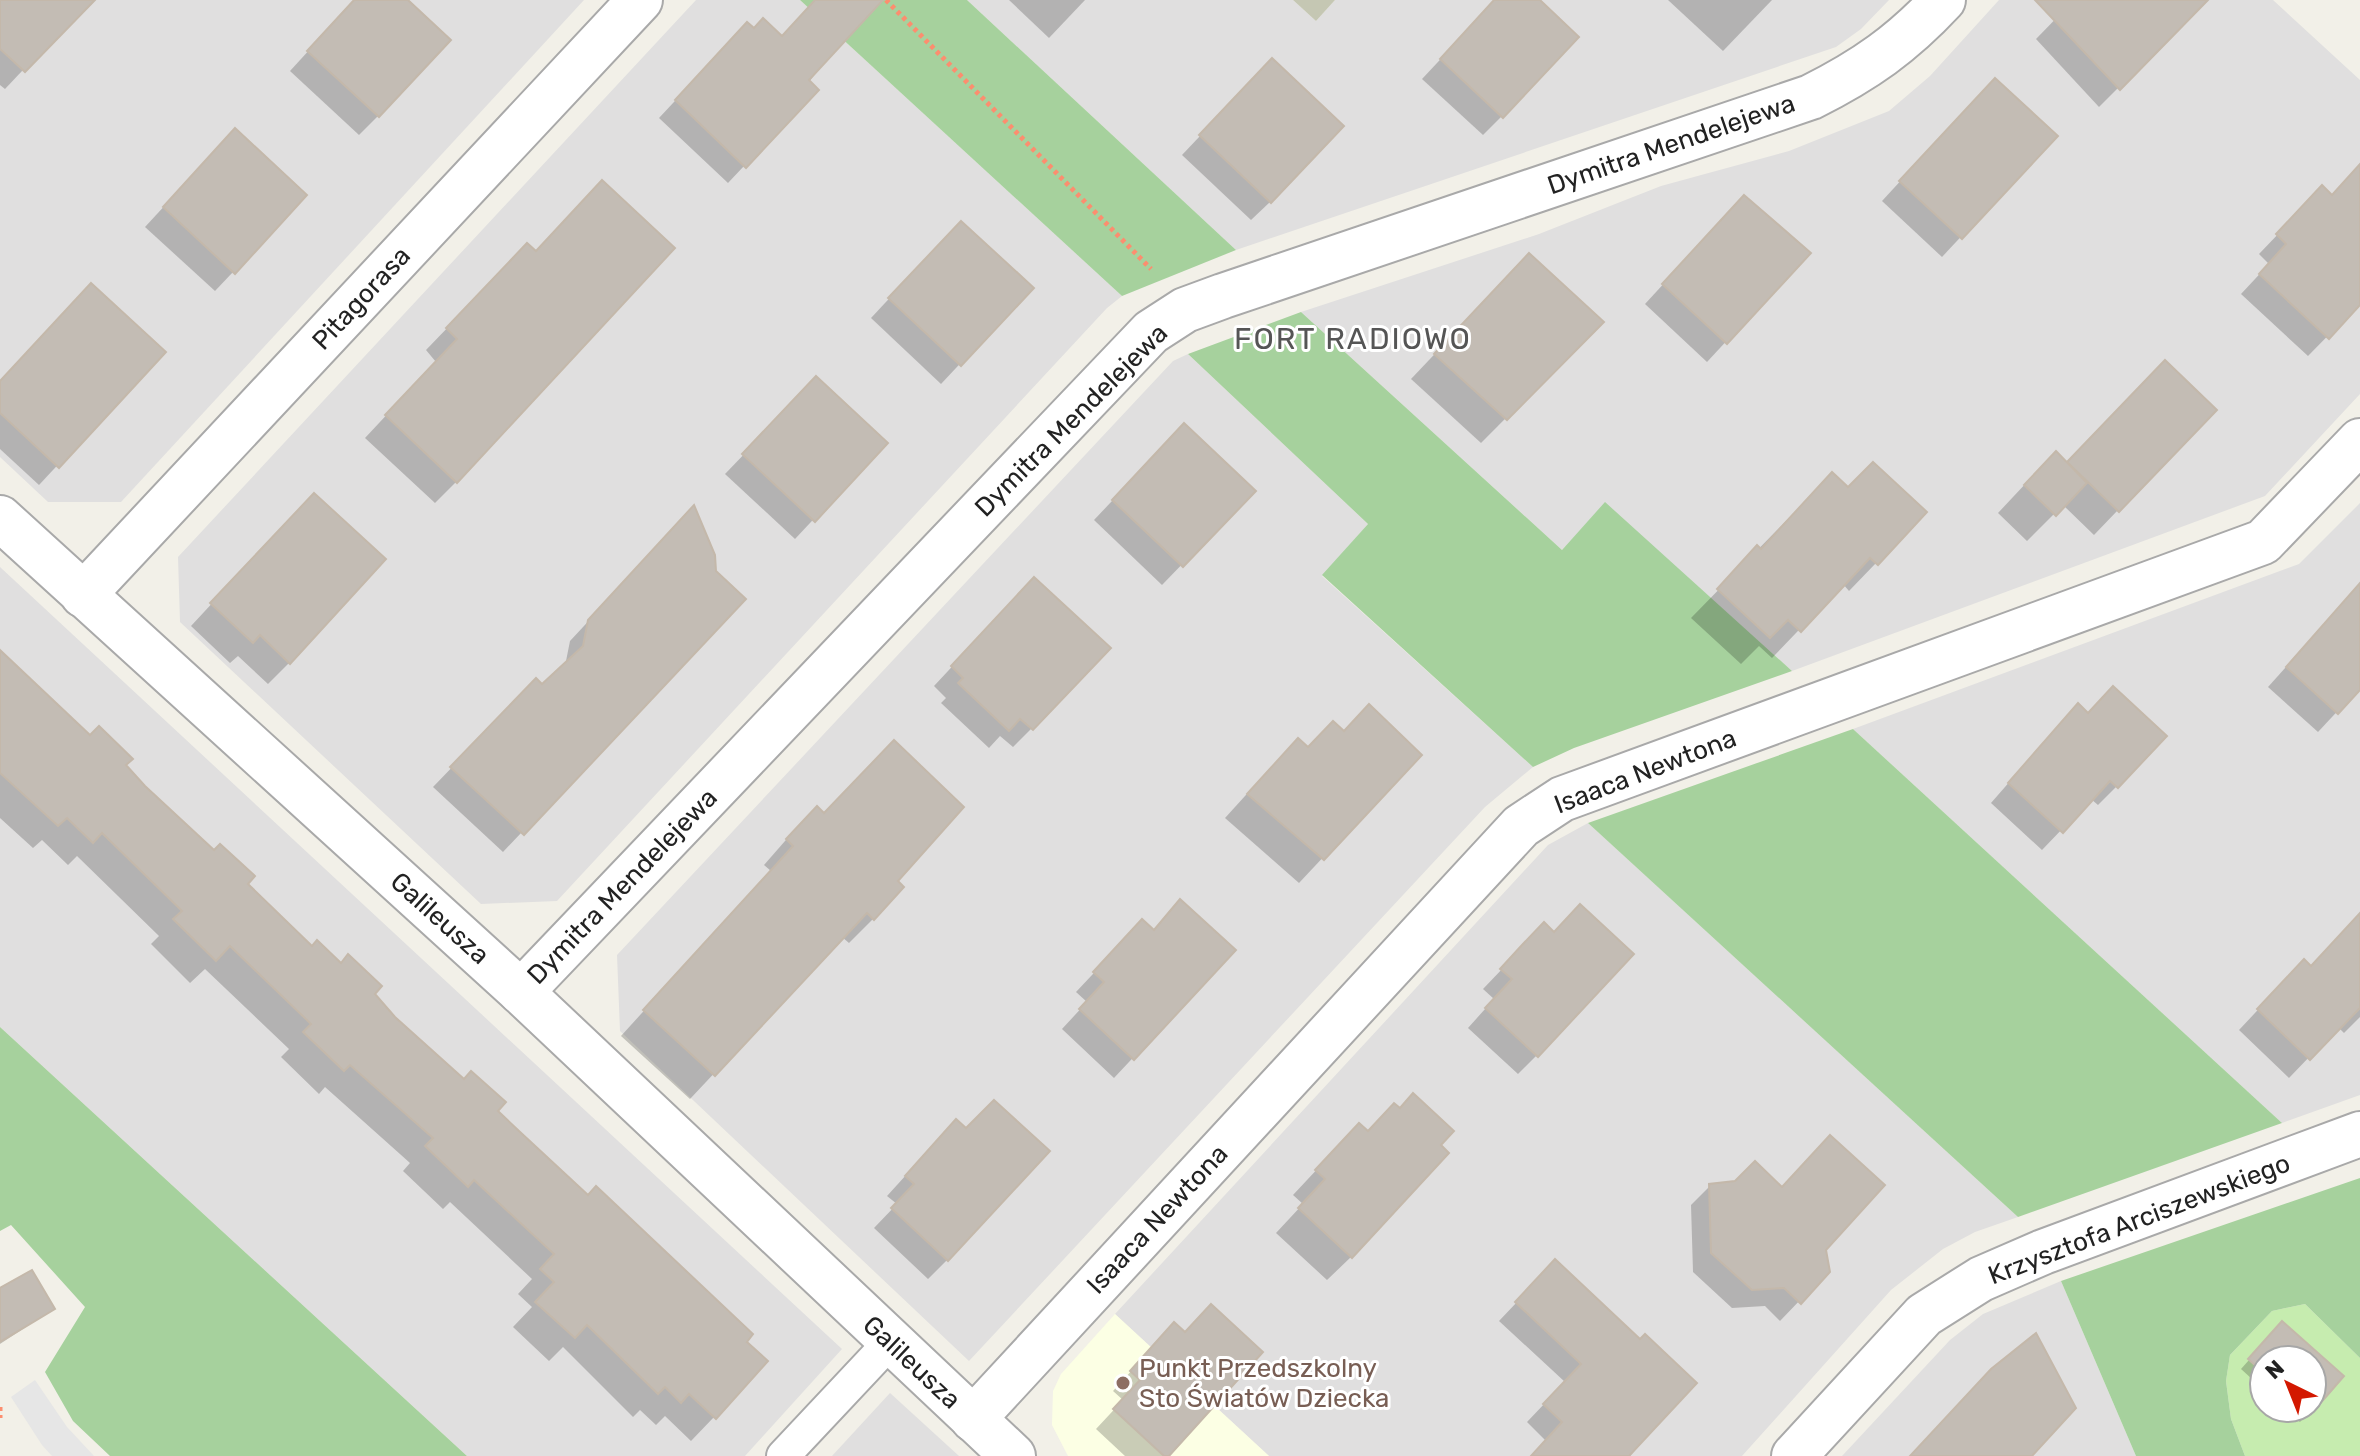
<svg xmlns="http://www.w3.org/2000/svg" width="2360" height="1456" font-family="Rubik,sans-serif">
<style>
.residential{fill:#e0dfdf}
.education{fill:#fcffe4}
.construction{fill:#c5c7b3}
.grass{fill:#c6ecaf;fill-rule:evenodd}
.forest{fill:#a6d19d}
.parking{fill:#e6e6e6}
.shadow{fill:#0003}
.building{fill:#c3bcb4;stroke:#c4b8aa;stroke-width:2}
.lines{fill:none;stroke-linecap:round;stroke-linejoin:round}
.lane-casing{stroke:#a9a9a9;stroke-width:36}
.street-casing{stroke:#a9a9a9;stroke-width:48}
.path{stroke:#fc8e6f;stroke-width:5;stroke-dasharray:4 4;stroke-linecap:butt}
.lane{stroke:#fff;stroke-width:32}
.street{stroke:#fff;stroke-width:44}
.education-dot{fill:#8d6e63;stroke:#fff;stroke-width:3}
.labels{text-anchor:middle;stroke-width:6;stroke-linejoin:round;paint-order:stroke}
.street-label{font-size:26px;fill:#222;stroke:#fff}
.education-label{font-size:26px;fill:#785e54;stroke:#fff;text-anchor:start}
.quarter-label{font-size:30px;letter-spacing:2px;fill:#555;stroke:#fff}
</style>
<rect width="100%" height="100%" fill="#f2f0e8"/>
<!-- residential -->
<g class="residential">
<path d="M 0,0 L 584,0 L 121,502 L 48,502 L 0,457 Z"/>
<path d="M 696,0 L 800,0 L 1122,296 L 1107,308 L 557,901 L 481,904 L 180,622 L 178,557 Z"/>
<path d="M 967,0 L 1293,0 L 1316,21 L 1335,0 L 1889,0 L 1861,29 L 1836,47 L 1236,250 Z"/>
<path d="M 1999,0 L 2273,0 L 2360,80 L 2360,394 L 2265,496 L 1792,671 L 1605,503 L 1562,550 L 1301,312 L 1539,234 L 1661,186 L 1789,151 L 1889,111 L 1930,76 Z"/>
<path d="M 1188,354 L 1368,524 L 1322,576 L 1533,767 L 1485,807 L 969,1361 L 620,1031 L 617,955 L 1173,361 Z"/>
<path d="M 2360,503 L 2360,1095 L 2282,1123 L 1853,729 L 2299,564 Z"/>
<path d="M 0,567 L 842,1349 L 745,1456 L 467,1456 L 0,1027 Z"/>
<path d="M 1588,823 L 2018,1217 L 1975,1232 L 1943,1249 L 1891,1290 L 1742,1456 L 1269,1456 L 1115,1314 L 1548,845 Z"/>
<path d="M 2061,1281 L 2136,1456 L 1842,1456 L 1950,1340 L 1983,1314 Z"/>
<path d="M 890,1393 L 959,1456 L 832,1456 Z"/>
</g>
<!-- education -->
<path class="education" d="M 1115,1314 L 1269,1456 L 1068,1456 L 1052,1425 L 1053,1391 L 1061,1374 Z"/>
<!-- construction -->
<path class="construction" d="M 1293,0 L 1335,0 L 1316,21 Z"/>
<!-- grass -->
<path class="grass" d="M 2305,1304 L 2360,1358 L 2360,1456 L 2245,1456 L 2231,1419 L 2226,1381 L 2230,1355 L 2272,1311 ZM 2264,1360 L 2312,1360 L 2312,1408 L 2264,1408 Z"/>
<!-- forest -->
<g class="forest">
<path d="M 800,0 L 967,0 L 1236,250 L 1122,296 Z"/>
<path d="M 1301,312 L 1562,550 L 1605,502 L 1792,671 L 1574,748 L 1533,767 L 1322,575 L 1368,524 L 1188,354 Z"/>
<path d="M 1853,729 L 2282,1123 L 2018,1217 L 1588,823 Z"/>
<path d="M 0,1027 L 467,1456 L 110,1456 L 73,1421 L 45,1372 L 85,1307 L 11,1225 L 0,1231 Z"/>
<path d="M 2360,1178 L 2360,1358 L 2305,1304 L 2272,1311 L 2230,1355 L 2226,1381 L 2231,1419 L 2245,1456 L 2136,1456 L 2061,1281 Z"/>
</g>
<!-- parking -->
<path class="parking" d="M 35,1380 L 67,1427 L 94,1456 L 52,1456 L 42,1445 L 11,1397 Z"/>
<!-- shadow -->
<g class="shadow">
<path d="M 0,0 L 89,0 L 5,89 L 0,85 Z"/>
<path d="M 355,0 L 405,0 L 378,116 L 359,135 L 290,71 Z"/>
<path d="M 816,0 L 872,0 L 744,166 L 728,183 L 659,118 L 730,42 L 753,30 L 781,38 Z"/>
<path d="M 1009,0 L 1085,0 L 1049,38 Z"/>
<path d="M 1496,0 L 1538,0 L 1502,116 L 1483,135 L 1422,79 Z"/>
<path d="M 1668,0 L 1772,0 L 1723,51 Z"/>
<path d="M 2074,0 L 2185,0 L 2196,10 L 2099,107 L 2036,39 Z"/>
<path d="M 1254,79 L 1270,202 L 1251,220 L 1182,155 Z"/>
<path d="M 1976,99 L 2055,136 L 1942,257 L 1882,201 Z"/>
<path d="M 217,149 L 233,272 L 215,291 L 145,227 Z"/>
<path d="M 2360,172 L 2359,304 L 2308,356 L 2241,294 L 2269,264 L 2259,254 L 2304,207 L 2331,197 Z"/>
<path d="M 1726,216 L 1808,253 L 1707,362 L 1645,304 Z"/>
<path d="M 942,242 L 1031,288 L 941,384 L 871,318 Z"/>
<path d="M 506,267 L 456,482 L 435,503 L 365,438 L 436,362 L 426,350 Z"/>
<path d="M 1505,280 L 1601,322 L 1481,443 L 1411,379 Z"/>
<path d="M 163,352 L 39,485 L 0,449 L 0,383 Z"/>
<path d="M 2141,386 L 2214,410 L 2094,535 L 2063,505 L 2027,541 L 1998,513 L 2028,481 L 2067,465 Z"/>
<path d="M 798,398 L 885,443 L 795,539 L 725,474 Z"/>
<path d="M 1166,444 L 1253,491 L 1162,585 L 1094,520 Z"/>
<path d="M 1832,474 L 1876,563 L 1849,591 L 1843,584 L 1772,658 L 1759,646 L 1741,664 L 1691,618 Z"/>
<path d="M 293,516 L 289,663 L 268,684 L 238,656 L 230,663 L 191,626 Z"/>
<path d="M 676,527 L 714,572 L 743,599 L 503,852 L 433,787 L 517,700 L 542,687 L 565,666 L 570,641 Z"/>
<path d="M 2360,585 L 2360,687 L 2318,732 L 2268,687 Z"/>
<path d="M 1016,598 L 1032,728 L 1013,747 L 1000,736 L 989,748 L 941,703 L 946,698 L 934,686 Z"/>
<path d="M 0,652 L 312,948 L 372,994 L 394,1019 L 744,1342 L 714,1417 L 691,1441 L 665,1416 L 656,1425 L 640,1410 L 633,1417 L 563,1347 L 549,1361 L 513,1327 L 532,1307 L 518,1294 L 532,1279 L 450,1202 L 443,1209 L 403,1171 L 410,1163 L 325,1087 L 319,1094 L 281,1057 L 289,1049 L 205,969 L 190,983 L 151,944 L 159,936 L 77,856 L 68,865 L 42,840 L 33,848 L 0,818 Z"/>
<path d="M 2060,724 L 2117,786 L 2098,805 L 2091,799 L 2042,850 L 1991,803 Z"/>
<path d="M 1343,733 L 1419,755 L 1299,883 L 1225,818 L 1274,764 Z"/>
<path d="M 824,816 L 895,881 L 873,919 L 849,943 L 842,937 L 690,1099 L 621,1036 L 771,871 L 764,865 L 792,833 Z"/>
<path d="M 2360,920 L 2360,1017 L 2344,1033 L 2338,1027 L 2289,1078 L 2239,1030 L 2285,981 L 2310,968 Z"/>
<path d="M 1162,921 L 1233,951 L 1114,1078 L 1062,1029 L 1087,1002 L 1076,992 L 1124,941 L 1152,931 Z"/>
<path d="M 1544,925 L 1537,1055 L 1518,1074 L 1468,1028 L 1494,999 L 1483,989 Z"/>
<path d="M 937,1141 L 947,1260 L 928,1279 L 874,1228 L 897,1204 L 887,1196 Z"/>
<path d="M 1336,1149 L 1351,1257 L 1327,1280 L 1276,1233 L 1303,1204 L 1293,1195 Z"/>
<path d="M 1710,1186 L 1823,1249 L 1828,1271 L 1780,1321 L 1765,1306 L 1732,1308 L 1693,1272 L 1691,1205 Z"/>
<path d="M 1538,1280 L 1640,1342 L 1694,1383 L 1630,1456 L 1532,1456 L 1546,1441 L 1527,1422 L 1565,1382 L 1499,1321 Z"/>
<path d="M 0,1290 L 53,1309 L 0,1344 Z"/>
<path d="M 2273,1333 L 2341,1376 L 2300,1422 L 2285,1408 L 2312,1408 L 2312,1360 L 2264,1360 L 2264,1390 L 2241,1369 Z"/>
<path d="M 1156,1344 L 1166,1456 L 1125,1456 L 1096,1429 L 1123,1400 L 1113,1391 Z"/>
</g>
<!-- building -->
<g class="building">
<path d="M 0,0 L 95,0 L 25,72 L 0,49 Z"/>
<path d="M 354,0 L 408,0 L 451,40 L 379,117 L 307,51 Z"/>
<path d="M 815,0 L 883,0 L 809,80 L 819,90 L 746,168 L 675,100 L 747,22 L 754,28 L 763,18 L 782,36 Z"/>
<path d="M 1494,0 L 1540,0 L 1579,37 L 1503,118 L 1440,59 Z"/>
<path d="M 2035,0 L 2208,0 L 2120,90 Z"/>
<path d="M 1272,58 L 1344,126 L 1271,203 L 1199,135 Z"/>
<path d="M 1995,78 L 2058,136 L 1962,239 L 1899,181 Z"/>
<path d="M 235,128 L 307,195 L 235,274 L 163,207 Z"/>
<path d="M 2360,164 L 2360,305 L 2329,339 L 2259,274 L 2286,244 L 2276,234 L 2322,185 L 2332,195 Z"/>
<path d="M 602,180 L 675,248 L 457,483 L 385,415 L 457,339 L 446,328 L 527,243 L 536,251 Z"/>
<path d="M 1744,195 L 1811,253 L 1727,344 L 1662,284 Z"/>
<path d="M 961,221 L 1034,288 L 961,366 L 888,298 Z"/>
<path d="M 1529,253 L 1604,322 L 1507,420 L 1434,354 Z"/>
<path d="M 91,283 L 166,352 L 59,468 L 0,413 L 0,381 Z"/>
<path d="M 2165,360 L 2217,410 L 2119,512 L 2067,462 Z"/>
<path d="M 816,376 L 888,443 L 815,522 L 742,454 Z"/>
<path d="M 1184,423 L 1256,491 L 1183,567 L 1112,500 Z"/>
<path d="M 2056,451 L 2087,483 L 2056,516 L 2024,485 Z"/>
<path d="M 1873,462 L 1927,512 L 1878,565 L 1870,558 L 1801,632 L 1788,620 L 1770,638 L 1717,589 L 1757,545 L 1761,549 L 1832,472 L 1848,487 Z"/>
<path d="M 314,493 L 386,559 L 290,664 L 260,635 L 253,643 L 210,603 Z"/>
<path d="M 694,505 L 715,555 L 716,571 L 746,599 L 524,835 L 450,767 L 536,678 L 542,684 L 583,646 L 588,620 Z"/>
<path d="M 1034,577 L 1111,648 L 1033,730 L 1020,719 L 1009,731 L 958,683 L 963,678 L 951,666 Z"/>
<path d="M 2360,583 L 2360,690 L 2338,714 L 2286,667 Z"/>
<path d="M 0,650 L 90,735 L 99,726 L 133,759 L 126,765 L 145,786 L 214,850 L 220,844 L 255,876 L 248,884 L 312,946 L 317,940 L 341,963 L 348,954 L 382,986 L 375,994 L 395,1017 L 464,1079 L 471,1071 L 506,1102 L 498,1111 L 519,1131 L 588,1195 L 596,1186 L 753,1334 L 747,1342 L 768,1361 L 716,1419 L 689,1394 L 681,1403 L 665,1387 L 658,1394 L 587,1325 L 575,1338 L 535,1302 L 554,1282 L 540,1269 L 554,1254 L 474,1180 L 468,1187 L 425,1146 L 433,1138 L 350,1065 L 344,1071 L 303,1032 L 311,1024 L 230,946 L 216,961 L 173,919 L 182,911 L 102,833 L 93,843 L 67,818 L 58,826 L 0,773 Z"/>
<path d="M 2113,686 L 2167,736 L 2118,788 L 2110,781 L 2063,833 L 2008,783 L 2078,703 L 2088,713 Z"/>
<path d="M 1369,704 L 1422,755 L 1324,860 L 1247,794 L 1298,738 L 1308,747 L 1333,721 L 1344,731 Z"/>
<path d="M 894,740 L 964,807 L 898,881 L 904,887 L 874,920 L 867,913 L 715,1076 L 643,1010 L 793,846 L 786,839 L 817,806 L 824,813 Z"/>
<path d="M 1180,899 L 1236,950 L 1134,1060 L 1079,1009 L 1104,982 L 1093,972 L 1142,919 L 1154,930 Z"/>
<path d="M 1580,904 L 1634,954 L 1538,1057 L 1485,1008 L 1512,979 L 1500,969 L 1522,945 L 1544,922 L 1554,932 Z"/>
<path d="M 2360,913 L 2360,1008 L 2310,1060 L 2257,1009 L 2304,959 L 2311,966 Z"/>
<path d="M 1413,1093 L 1454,1131 L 1441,1145 L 1449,1153 L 1352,1258 L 1298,1208 L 1325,1179 L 1315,1170 L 1359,1123 L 1368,1131 L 1394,1103 L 1400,1108 Z"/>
<path d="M 994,1100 L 1050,1151 L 948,1261 L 891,1208 L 914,1184 L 905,1176 L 956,1119 L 966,1128 Z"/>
<path d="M 1830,1135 L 1885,1185 L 1826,1250 L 1830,1272 L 1801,1304 L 1784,1288 L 1752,1290 L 1711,1253 L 1709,1184 L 1735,1181 L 1755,1161 L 1782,1187 Z"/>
<path d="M 1555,1259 L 1640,1339 L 1645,1334 L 1697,1383 L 1629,1456 L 1531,1456 L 1562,1422 L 1543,1404 L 1581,1364 L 1515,1302 Z"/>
<path d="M 32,1270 L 55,1309 L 0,1342 L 0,1288 Z"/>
<path d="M 1211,1304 L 1263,1352 L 1169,1456 L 1164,1456 L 1113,1409 L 1140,1380 L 1130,1371 L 1174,1322 L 1185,1332 Z"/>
<path d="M 2282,1321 L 2344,1376 L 2311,1414 L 2304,1408 L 2312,1408 L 2312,1360 L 2264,1360 L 2264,1373 L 2248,1359 Z"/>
<path d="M 2036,1333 L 2076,1408 L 2032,1456 L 1910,1456 L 1991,1369 Z"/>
</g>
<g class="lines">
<defs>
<path id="lane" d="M 783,1456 L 891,1341"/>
<g id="street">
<path d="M 0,518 L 521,992 L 1013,1456"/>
<path d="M 83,595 L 640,0"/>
<path d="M 521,992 L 1151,332 L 1185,310 L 1223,296 L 1811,97 C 1865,70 1902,44 1943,0"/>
<path d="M 973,1419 L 1521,826 L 1562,799 L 2263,542 L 2360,441"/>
<path d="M 1794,1456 L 1924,1315 L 1981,1279 L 2043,1252 L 2360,1134"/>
</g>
</defs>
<!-- lane casing -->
<use href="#lane" class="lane-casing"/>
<!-- street casing -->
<use href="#street" class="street-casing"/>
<!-- path -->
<g class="path">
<path d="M 886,0 L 1151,269"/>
<path d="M 0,1407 L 0,1418"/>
</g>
<!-- lane -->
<use href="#lane" class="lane"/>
<!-- street -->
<use href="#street" class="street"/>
</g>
<!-- markers -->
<circle class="education-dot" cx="1123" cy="1383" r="8"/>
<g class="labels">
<!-- street labels -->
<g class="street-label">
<text transform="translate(1671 144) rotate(-19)" y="9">Dymitra Mendelejewa</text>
<text transform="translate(361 298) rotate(-47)" y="9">Pitagorasa</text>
<text transform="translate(1071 420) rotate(-45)" y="9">Dymitra Mendelejewa</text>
<text transform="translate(1645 771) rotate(-21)" y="9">Isaaca Newtona</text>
<text transform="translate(622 886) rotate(-46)" y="9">Dymitra Mendelejewa</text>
<text transform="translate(440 918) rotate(42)" y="9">Galileusza</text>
<text transform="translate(1157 1219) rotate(-47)" y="9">Isaaca Newtona</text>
<text transform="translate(2139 1219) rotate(-21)" y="9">Krzysztofa Arciszewskiego</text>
<text transform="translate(912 1362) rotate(43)" y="9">Galileusza</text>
</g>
<!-- education labels -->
<g class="education-label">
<text x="1139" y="1377">Punkt Przedszkolny<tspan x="1139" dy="30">Sto Światów Dziecka</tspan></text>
</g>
<!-- quarter labels -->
<g class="quarter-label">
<text x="1353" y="349">FORT RADIOWO</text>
</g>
</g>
<!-- north arrow -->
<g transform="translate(2288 1384) rotate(317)"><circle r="38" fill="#ffffff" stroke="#a7a7a7" stroke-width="2"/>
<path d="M0-6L14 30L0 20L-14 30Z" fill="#d31800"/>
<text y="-12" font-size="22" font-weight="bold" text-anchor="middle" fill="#222222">N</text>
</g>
</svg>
